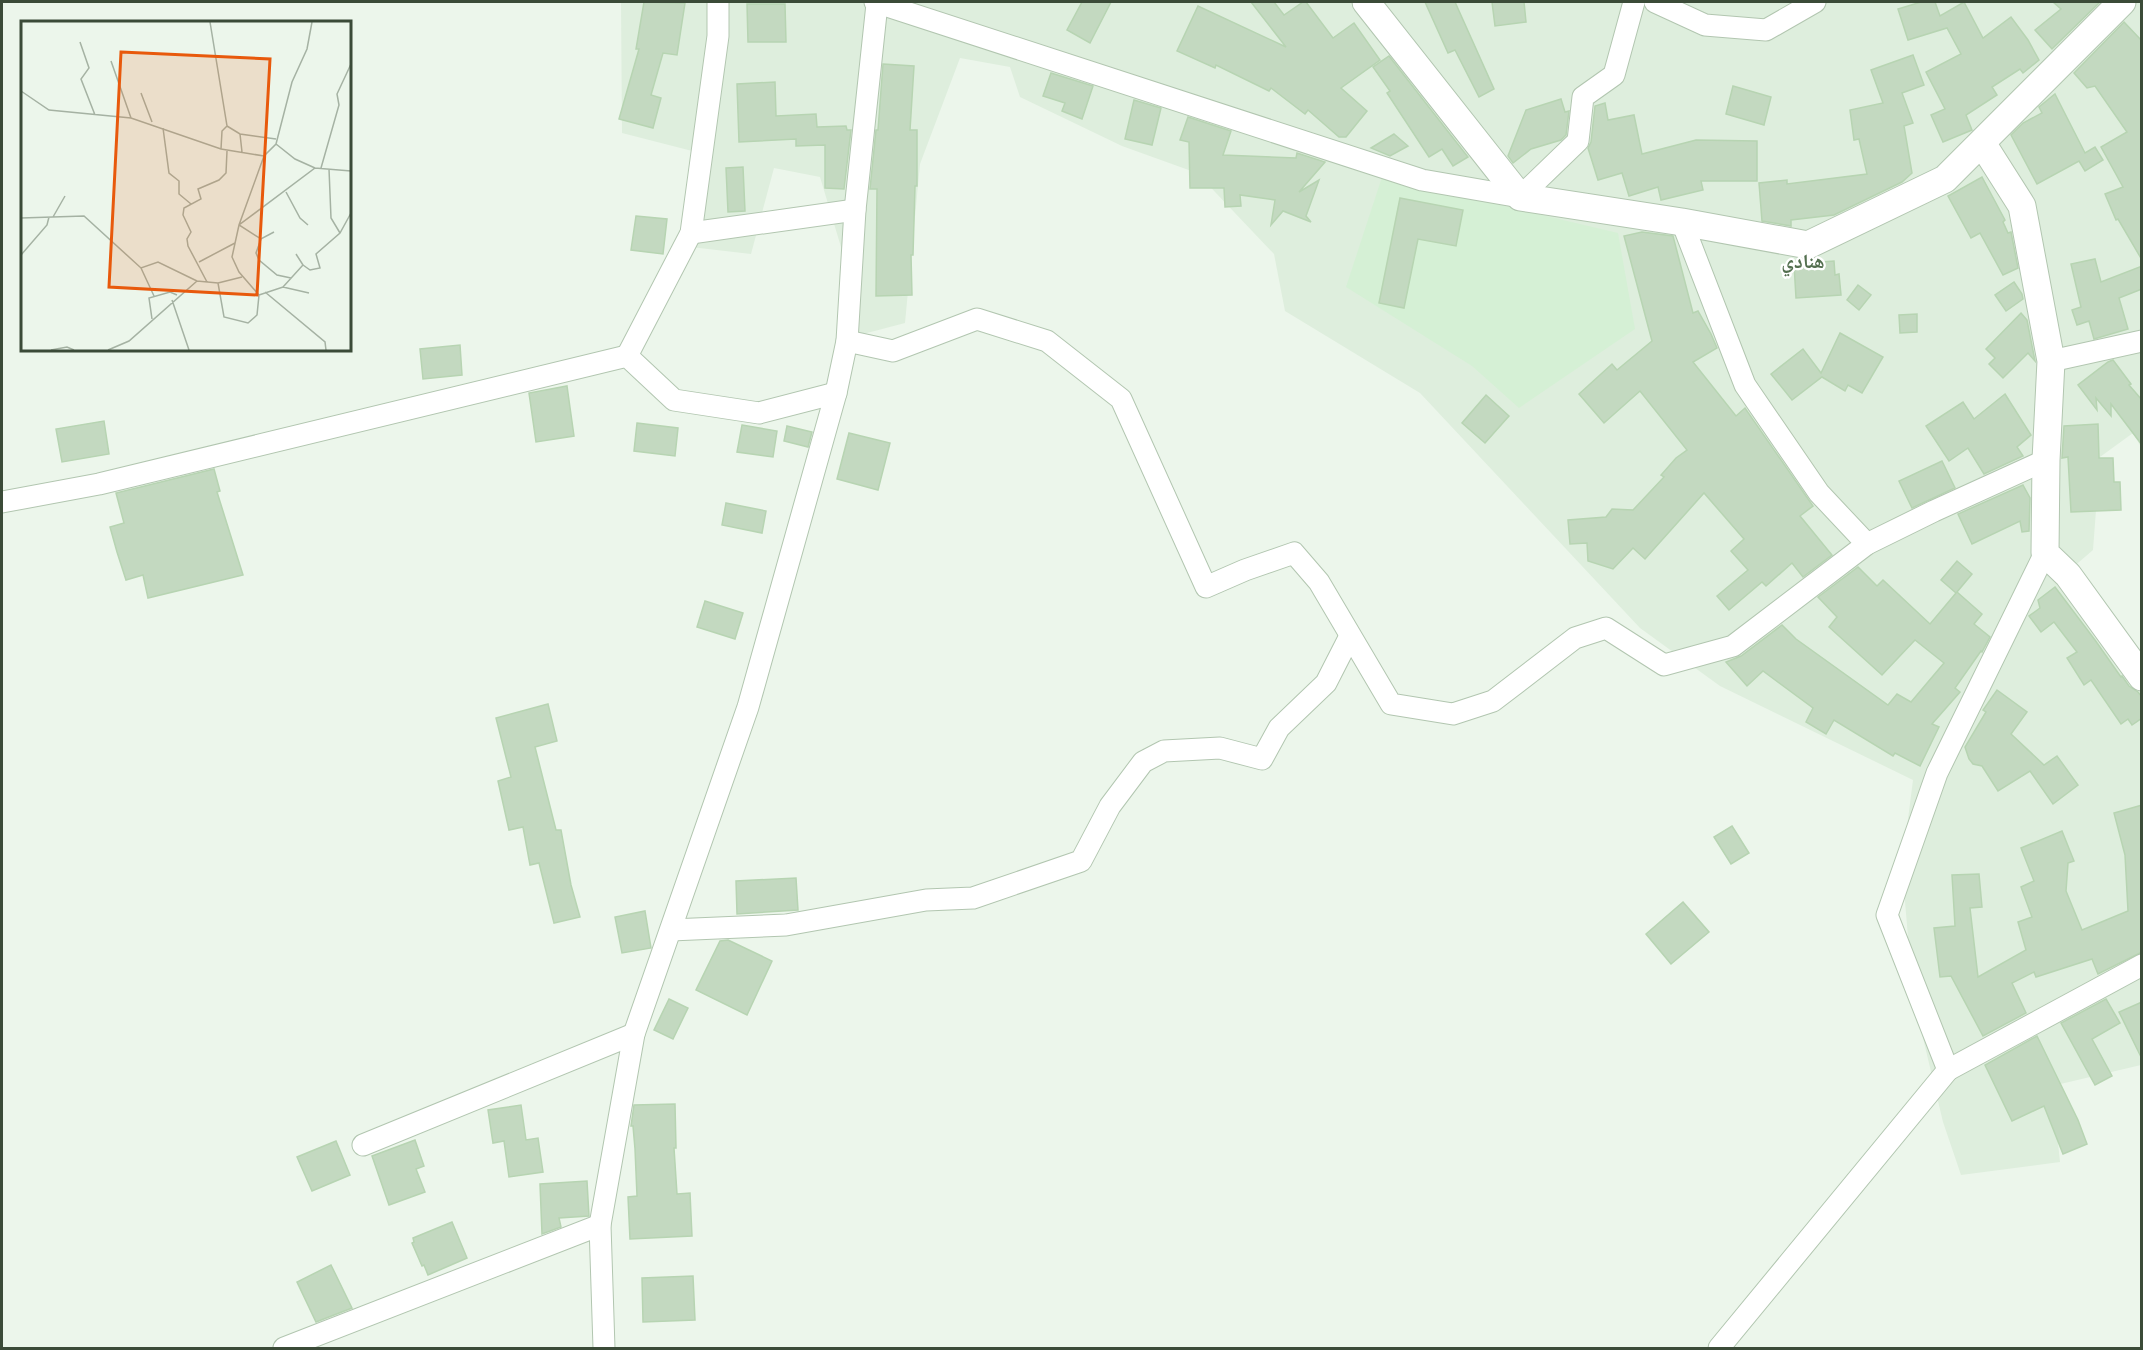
<svg xmlns="http://www.w3.org/2000/svg" width="2143" height="1350" font-family="'Work Sans','Noto Naskh Arabic',sans-serif">
<style>
.residential{fill:#deeedd}
.education{fill:#d5f0d5}
.building{fill:#c3d9c0;stroke:#b7d4b2;stroke-width:1.5}
.lines{fill:none;stroke-linecap:round;stroke-linejoin:round}
.minor-casing{stroke:#b2c6b0;stroke-width:23}
.tertiary-casing{stroke:#b2c6b0;stroke-width:29}
.minor{stroke:#fff;stroke-width:21}
.tertiary{stroke:#fff;stroke-width:27}
.labels{text-anchor:middle;stroke-width:4.5;stroke-linejoin:round;paint-order:stroke}
.quarter-label{font-size:20px;font-weight:bold;fill:#536f4f;stroke:#fff}
.inset-road{fill:none;stroke:#a5b2a3;stroke-width:1.5}
.view{fill:#e8590c;fill-opacity:0.15;stroke:#e8590c;stroke-width:3}
.inset-edge{fill:none;stroke:#3b4b38;stroke-width:3}
</style>
<rect width="100%" height="100%" fill="#ecf6eb"/>
<!-- residential -->
<path class="residential" d="M 621,2 L 2141,2 L 2141,447 L 2133,433 L 2100,457 L 2093,550 L 2064,575 L 2141,671 L 2141,1065 L 2052,1086 L 2060,1162 L 1961,1175 L 1943,1122 L 1913,996 L 1902,866 L 1913,780 L 1720,686 L 1640,628 L 1420,393 L 1285,311 L 1274,254 L 1197,173 L 1122,146 L 1020,97 L 1010,67 L 960,58 L 920,164 L 905,323 L 848,338 L 844,257 L 820,177 L 774,168 L 751,254 L 682,246 L 700,153 L 622,133 Z"/>
<!-- education -->
<path class="education" d="M 1382,177 L 1618,233 L 1635,329 L 1519,408 L 1472,366 L 1346,287 Z"/>
<!-- building -->
<g class="building">
<path d="M 644,2 L 685,3 L 677,55 L 663,53 L 651,95 L 661,98 L 653,128 L 619,119 L 639,49 L 636,49 Z"/>
<path d="M 1082,2 L 1111,2 L 1090,43 L 1067,30 Z"/>
<path d="M 1251,2 L 1274,2 L 1284,15 L 1303,2 L 1306,2 L 1333,38 L 1354,23 L 1380,60 L 1341,88 L 1367,111 L 1346,137 L 1339,137 L 1308,110 L 1305,114 L 1271,88 L 1269,91 L 1216,65 L 1215,68 L 1177,51 L 1198,6 L 1286,47 Z"/>
<path d="M 1425,2 L 1455,2 L 1494,89 L 1479,97 L 1455,50 L 1448,53 Z"/>
<path d="M 1492,2 L 1524,2 L 1526,22 L 1495,26 Z"/>
<path d="M 1921,2 L 1935,2 L 1940,16 L 1964,2 L 1983,38 L 2011,17 L 2028,40 L 2039,60 L 2023,73 L 2020,69 L 1992,87 L 1997,95 L 1966,115 L 1972,130 L 1943,142 L 1931,115 L 1945,109 L 1926,72 L 1961,54 L 1947,28 L 1908,40 L 1898,9 Z"/>
<path d="M 2053,2 L 2100,2 L 2052,49 L 2035,30 L 2061,9 Z"/>
<path d="M 747,4 L 785,4 L 786,42 L 748,42 Z"/>
<path d="M 2124,22 L 2142,41 L 2142,260 L 2118,219 L 2116,220 L 2105,194 L 2123,187 L 2101,147 L 2127,132 L 2095,86 L 2087,88 L 2074,73 Z"/>
<path d="M 1913,55 L 1924,85 L 1902,93 L 1913,123 L 1904,126 L 1912,173 L 1902,182 L 1834,215 L 1791,220 L 1791,226 L 1762,221 L 1759,183 L 1787,180 L 1787,184 L 1867,174 L 1859,139 L 1854,140 L 1850,110 L 1883,103 L 1871,70 Z"/>
<path d="M 1389,56 L 1468,157 L 1453,166 L 1442,149 L 1429,157 L 1387,93 L 1390,91 L 1373,67 Z"/>
<path d="M 883,64 L 914,66 L 910,130 L 917,130 L 917,186 L 915,186 L 913,255 L 911,255 L 912,295 L 876,296 L 877,189 L 870,189 L 876,130 L 878,130 Z"/>
<path d="M 1051,73 L 1093,86 L 1082,119 L 1062,111 L 1065,103 L 1043,96 Z"/>
<path d="M 775,82 L 776,116 L 816,114 L 817,127 L 846,126 L 847,130 L 851,130 L 844,189 L 825,188 L 825,145 L 796,146 L 796,139 L 739,142 L 737,84 Z"/>
<path d="M 1733,86 L 1771,97 L 1764,125 L 1726,114 Z"/>
<path d="M 2055,94 L 2085,153 L 2095,147 L 2103,160 L 2085,171 L 2079,161 L 2037,184 L 2011,135 L 2023,123 L 2042,113 L 2039,107 Z"/>
<path d="M 1561,99 L 1565,112 L 1569,111 L 1566,135 L 1561,140 L 1531,149 L 1513,163 L 1508,156 L 1526,110 Z"/>
<path d="M 1134,100 L 1161,108 L 1152,145 L 1125,139 Z"/>
<path d="M 1605,103 L 1608,120 L 1634,115 L 1642,154 L 1696,140 L 1757,141 L 1757,181 L 1701,181 L 1703,190 L 1661,200 L 1658,187 L 1629,196 L 1622,173 L 1598,180 L 1588,148 L 1591,142 L 1595,106 Z"/>
<path d="M 1188,117 L 1231,131 L 1223,155 L 1296,158 L 1297,153 L 1325,162 L 1299,192 L 1319,180 L 1306,216 L 1311,222 L 1283,211 L 1271,225 L 1275,200 L 1240,195 L 1241,206 L 1225,207 L 1224,188 L 1190,188 L 1189,142 L 1180,140 Z"/>
<path d="M 1394,134 L 1408,146 L 1390,156 L 1371,148 Z"/>
<path d="M 743,167 L 745,211 L 728,212 L 726,168 Z"/>
<path d="M 1982,177 L 2005,220 L 2003,222 L 2008,233 L 2011,232 L 2018,268 L 2003,275 L 1980,233 L 1971,238 L 1948,196 Z"/>
<path d="M 1400,198 L 1463,210 L 1456,246 L 1418,239 L 1404,308 L 1379,303 Z"/>
<path d="M 636,216 L 667,219 L 663,254 L 631,250 Z"/>
<path d="M 1642,232 L 1673,236 L 1693,313 L 1698,311 L 1711,334 L 1717,348 L 1693,362 L 1736,416 L 1745,408 L 1813,506 L 1800,516 L 1832,555 L 1803,577 L 1792,563 L 1766,586 L 1762,582 L 1729,610 L 1717,596 L 1748,570 L 1731,551 L 1744,539 L 1704,493 L 1645,559 L 1633,548 L 1613,569 L 1588,561 L 1587,543 L 1570,544 L 1568,520 L 1606,517 L 1612,509 L 1633,510 L 1664,477 L 1661,475 L 1676,458 L 1687,450 L 1640,391 L 1604,423 L 1579,394 L 1612,364 L 1617,370 L 1652,341 L 1624,236 Z"/>
<path d="M 2095,259 L 2101,282 L 2142,266 L 2142,289 L 2119,298 L 2128,329 L 2094,339 L 2089,321 L 2077,325 L 2072,310 L 2081,307 L 2071,264 Z"/>
<path d="M 1834,261 L 1835,275 L 1839,274 L 1841,295 L 1796,298 L 1794,264 Z"/>
<path d="M 2014,282 L 2022,294 L 2023,299 L 2006,311 L 1995,295 Z"/>
<path d="M 1858,285 L 1871,295 L 1859,310 L 1847,300 Z"/>
<path d="M 2021,313 L 2027,320 L 2035,361 L 2028,353 L 2003,378 L 1989,364 L 1995,358 L 1986,349 Z"/>
<path d="M 1917,314 L 1917,332 L 1900,333 L 1899,315 Z"/>
<path d="M 1840,333 L 1883,357 L 1862,393 L 1848,385 L 1845,391 L 1822,377 L 1792,400 L 1771,374 L 1803,349 L 1821,373 Z"/>
<path d="M 460,345 L 462,375 L 423,379 L 420,349 Z"/>
<path d="M 2113,360 L 2131,384 L 2129,385 L 2142,400 L 2142,445 L 2111,404 L 2111,416 L 2096,398 L 2097,410 L 2078,385 L 2108,362 Z"/>
<path d="M 567,386 L 574,436 L 536,442 L 529,393 Z"/>
<path d="M 2005,394 L 2031,435 L 2017,447 L 2023,456 L 1984,474 L 1968,448 L 1949,461 L 1926,426 L 1963,402 L 1974,419 Z"/>
<path d="M 1486,395 L 1509,416 L 1485,443 L 1462,423 Z"/>
<path d="M 104,421 L 109,454 L 62,462 L 56,429 Z"/>
<path d="M 637,423 L 678,428 L 675,456 L 634,451 Z"/>
<path d="M 2098,424 L 2099,458 L 2113,458 L 2114,482 L 2120,482 L 2121,510 L 2071,512 L 2068,457 L 2062,458 L 2064,426 Z"/>
<path d="M 742,425 L 777,431 L 773,457 L 737,452 Z"/>
<path d="M 787,426 L 812,432 L 808,447 L 784,441 Z"/>
<path d="M 849,433 L 890,443 L 878,490 L 837,479 Z"/>
<path d="M 1942,461 L 1955,488 L 1912,508 L 1899,481 Z"/>
<path d="M 214,469 L 220,491 L 217,492 L 243,575 L 148,598 L 143,575 L 126,580 L 117,552 L 110,527 L 124,523 L 116,493 Z"/>
<path d="M 2023,485 L 2030,498 L 2029,531 L 2022,532 L 2020,521 L 1972,544 L 1958,514 Z"/>
<path d="M 726,503 L 766,511 L 762,533 L 722,525 Z"/>
<path d="M 1957,561 L 1972,574 L 1957,592 L 1982,614 L 1974,624 L 1990,637 L 1982,652 L 1981,651 L 1955,688 L 1960,692 L 1932,724 L 1939,727 L 1920,766 L 1895,753 L 1893,756 L 1834,720 L 1826,734 L 1806,722 L 1813,708 L 1763,671 L 1747,686 L 1726,662 L 1741,656 L 1782,625 L 1796,639 L 1888,705 L 1897,694 L 1911,702 L 1944,663 L 1915,640 L 1882,675 L 1829,627 L 1837,617 L 1818,597 L 1858,567 L 1877,586 L 1883,580 L 1930,624 L 1956,593 L 1941,580 Z"/>
<path d="M 2055,587 L 2095,640 L 2121,677 L 2122,676 L 2129,686 L 2138,692 L 2142,697 L 2142,718 L 2132,725 L 2128,719 L 2121,724 L 2091,680 L 2084,685 L 2067,658 L 2077,652 L 2054,622 L 2041,632 L 2029,616 L 2040,608 L 2038,600 Z"/>
<path d="M 705,601 L 743,613 L 735,639 L 697,627 Z"/>
<path d="M 1997,690 L 2027,712 L 2011,734 L 2044,765 L 2057,756 L 2078,785 L 2053,804 L 2030,771 L 1998,791 L 1982,766 L 1973,764 L 1969,759 L 1965,747 L 1986,712 L 1983,710 Z"/>
<path d="M 548,704 L 557,741 L 535,747 L 556,830 L 561,830 L 571,885 L 580,917 L 554,923 L 539,863 L 530,865 L 523,827 L 509,830 L 498,781 L 511,777 L 496,718 Z"/>
<path d="M 2142,805 L 2142,952 L 2098,974 L 2092,959 L 2036,977 L 2034,972 L 2012,983 L 2026,1013 L 1983,1036 L 1951,976 L 1940,977 L 1934,928 L 1955,926 L 1952,875 L 1979,874 L 1982,907 L 1970,908 L 1978,977 L 2026,950 L 2018,922 L 2032,917 L 2021,887 L 2034,881 L 2021,848 L 2062,831 L 2074,861 L 2068,863 L 2066,891 L 2082,930 L 2128,911 L 2125,855 L 2114,813 Z"/>
<path d="M 1732,826 L 1749,853 L 1731,864 L 1714,837 Z"/>
<path d="M 796,878 L 798,910 L 737,914 L 736,881 Z"/>
<path d="M 1683,902 L 1709,932 L 1671,964 L 1646,934 Z"/>
<path d="M 645,911 L 651,948 L 622,953 L 615,917 Z"/>
<path d="M 728,940 L 772,961 L 747,1015 L 696,990 L 720,941 Z"/>
<path d="M 669,999 L 688,1008 L 673,1039 L 654,1030 Z"/>
<path d="M 2106,999 L 2120,1023 L 2092,1039 L 2112,1076 L 2095,1085 L 2061,1023 Z"/>
<path d="M 2142,1002 L 2142,1059 L 2119,1012 Z"/>
<path d="M 2037,1036 L 2078,1120 L 2087,1144 L 2063,1154 L 2044,1106 L 2012,1121 L 1985,1065 Z"/>
<path d="M 675,1104 L 676,1148 L 674,1148 L 677,1194 L 690,1193 L 692,1236 L 630,1239 L 628,1197 L 637,1196 L 635,1149 L 633,1126 L 631,1126 L 634,1105 Z"/>
<path d="M 521,1105 L 526,1140 L 538,1138 L 543,1172 L 509,1177 L 504,1141 L 493,1143 L 488,1110 Z"/>
<path d="M 415,1140 L 424,1166 L 416,1169 L 425,1192 L 389,1205 L 372,1156 Z"/>
<path d="M 336,1141 L 350,1175 L 312,1191 L 297,1157 Z"/>
<path d="M 587,1181 L 589,1216 L 559,1218 L 561,1227 L 542,1234 L 540,1184 Z"/>
<path d="M 452,1222 L 467,1258 L 428,1275 L 424,1265 L 422,1266 L 412,1243 L 414,1242 L 413,1238 Z"/>
<path d="M 331,1265 L 352,1308 L 316,1322 L 297,1282 Z"/>
<path d="M 693,1276 L 695,1320 L 643,1322 L 642,1278 Z"/>
</g>
<g class="lines">
<defs>
<g id="minor">
<path d="M 875,2 L 1422,180 L 1520,197 L 1578,141 L 1583,97 L 1614,75 L 1634,2"/>
<path d="M 1655,2 L 1705,25 L 1766,30 L 1815,2"/>
<path d="M 1682,222 L 1745,385 L 1819,493 L 1867,544"/>
<path d="M 691,233 L 855,210"/>
<path d="M 847,341 L 893,351 L 977,319 L 1047,341 L 1121,399 L 1206,587 L 1245,570 L 1294,553 L 1319,582 L 1391,704 L 1453,714 L 1493,701 L 1575,638 L 1606,628 L 1664,665 L 1733,646 L 1867,544 L 1934,511 L 2046,460"/>
<path d="M 627,356 L 691,233 L 718,36 L 718,2"/>
<path d="M 2051,361 L 2142,341"/>
<path d="M 2,502 L 99,484 L 627,356 L 674,400 L 759,413 L 836,393"/>
<path d="M 671,930 L 786,925 L 926,900 L 973,898 L 1081,861 L 1110,806 L 1143,762 L 1164,751 L 1220,748 L 1262,759 L 1279,728 L 1326,683 L 1350,636"/>
<path d="M 1948,1070 L 2142,965"/>
<path d="M 363,1145 L 634,1034"/>
<path d="M 284,1348 L 600,1225"/>
<path d="M 604,1348 L 600,1225 L 634,1034 L 748,707 L 836,393 L 847,341 L 855,210 L 877,4"/>
<path d="M 1719,1348 L 1948,1070 L 1887,915 L 1937,773 L 2045,553"/>
</g>
<g id="tertiary">
<path d="M 1366,2 L 1520,197 L 1682,222 L 1808,245 L 1945,179 L 2122,2"/>
<path d="M 1982,143 L 2022,206 L 2051,361 L 2046,460 L 2045,553 L 2068,575 L 2142,677"/>
</g>
</defs>
<!-- minor casing -->
<use href="#minor" class="minor-casing"/>
<!-- tertiary casing -->
<use href="#tertiary" class="tertiary-casing"/>
<!-- minor -->
<use href="#minor" class="minor"/>
<!-- tertiary -->
<use href="#tertiary" class="tertiary"/>
</g>
<g class="labels">
<!-- quarter labels -->
<g class="quarter-label">
<text x="1803" y="268">هنادي</text>
</g>
</g>
<!-- overview -->
<g transform="translate(21 21)">
<rect width="330" height="330" fill="#ecf6eb"/>
<path class="inset-road" d="M 189,1 L 206,105 L 201,110 L 200,128M 59,21 L 68,47 L 60,58 L 74,94M 90,40 L 110,97M 0,70 L 28,89 L 110,97 L 200,128 L 243,135M 120,72 L 131,101M 206,105 L 219,113 L 255,118M 142,107 L 148,152 L 158,160 L 158,173 L 170,183M 219,113 L 221,131M 255,123 L 274,138 L 294,147M 300,147 L 318,84 L 316,73 L 330,43M 308,148 L 310,197 L 319,212M 265,171 L 279,197 L 287,204M 32,196 L 44,175M 0,197 L 63,195 L 120,247 L 137,241 L 176,260M 253,211 L 240,218 L 218,204 L 243,135 L 255,123 L 271,61 L 286,28 L 291,1M 240,218 L 235,232 L 238,239 L 256,254 L 270,257M 0,234 L 26,204 L 28,196M 178,241 L 214,222M 282,244 L 289,249 L 299,247 L 295,233 L 319,212 L 330,192M 120,247 L 133,275M 186,261 L 167,225 L 166,218 L 170,211 L 162,194 L 163,187 L 180,178 L 177,168 L 198,159 L 205,152 L 206,130M 197,262 L 203,296 L 227,302 L 236,294 L 238,274 L 218,251 L 211,236 L 218,204 L 294,147 L 330,150M 262,266 L 282,244 L 275,233M 244,271 L 304,321 L 305,329M 238,274 L 262,266 L 288,272M 151,279 L 168,329M 131,298 L 128,277 L 149,271 L 156,274M 30,329 L 46,326 L 53,329M 87,329 L 108,320 L 176,260 L 197,262 L 221,256"/>
<path class="view" d="M 100,31 L 249,38 L 236,274 L 88,266 Z"/>
<rect width="330" height="330" class="inset-edge"/>
</g>
<!-- border -->
<rect width="2143" height="1350" fill="none" stroke="#3b4b38" stroke-width="6"/>
</svg>
